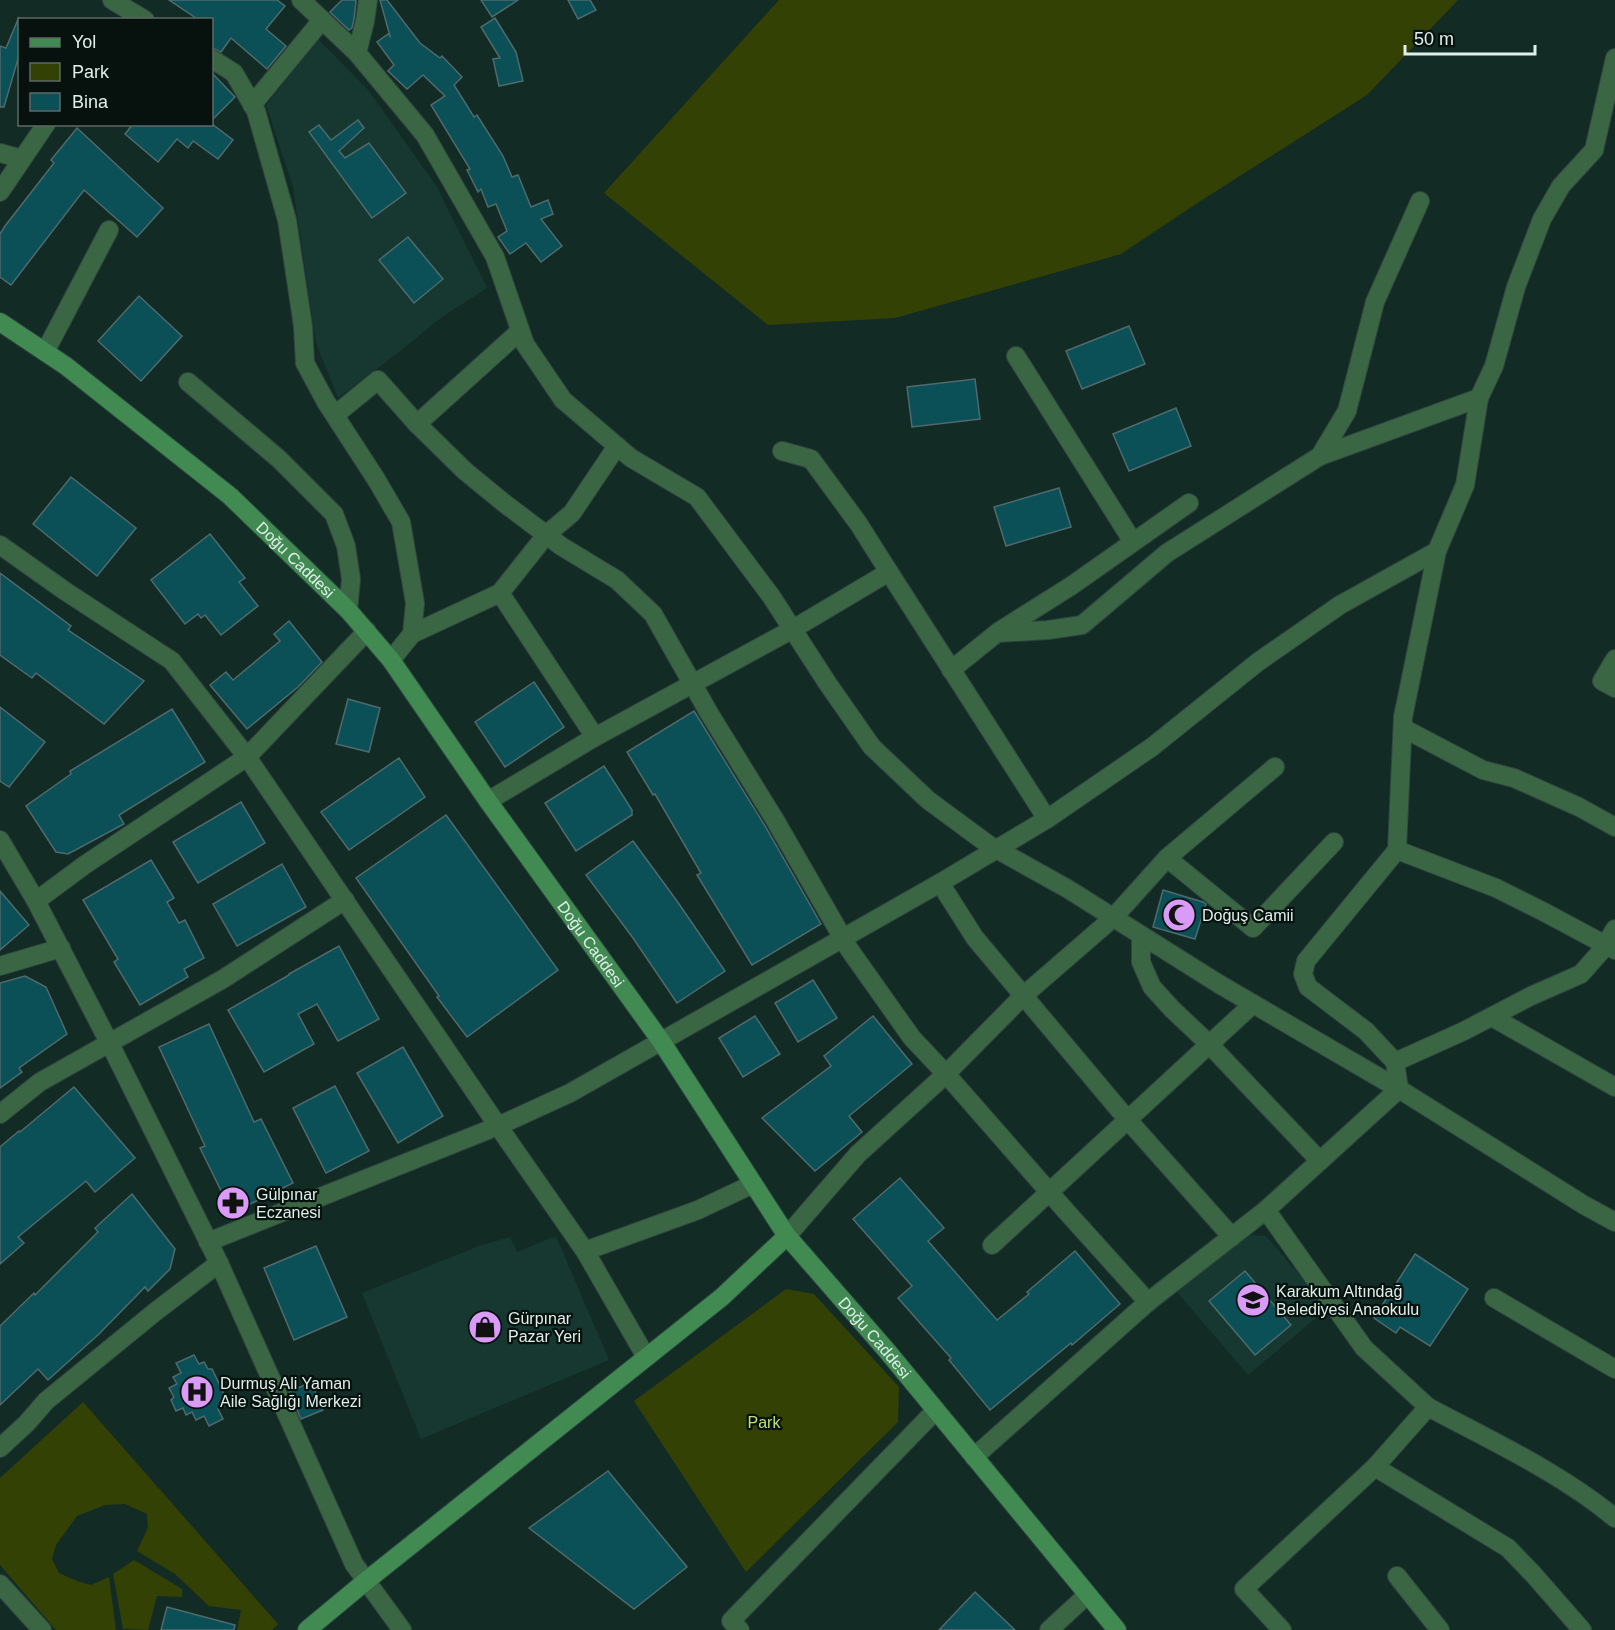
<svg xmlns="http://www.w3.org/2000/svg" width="1615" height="1630" font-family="Arial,sans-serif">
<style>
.built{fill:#163831}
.green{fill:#344104}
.building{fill:#0b5056;stroke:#4f6a6d;stroke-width:1.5}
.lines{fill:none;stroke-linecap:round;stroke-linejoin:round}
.street-casing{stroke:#304641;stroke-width:20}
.secondary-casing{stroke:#304641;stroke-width:20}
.street{stroke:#3a6644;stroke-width:18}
.secondary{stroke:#418b53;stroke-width:18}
.labels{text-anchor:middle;stroke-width:4.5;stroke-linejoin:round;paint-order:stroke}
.street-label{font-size:16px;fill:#e0efea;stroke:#07110e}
.poi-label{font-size:16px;fill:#e0efea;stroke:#07110e;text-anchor:start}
.park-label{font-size:16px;fill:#c1de75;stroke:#07110e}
</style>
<rect width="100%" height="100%" fill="#132b25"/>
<!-- built -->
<g class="built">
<path d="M 318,39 L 369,91 L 437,187 L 487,288 L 442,317 L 400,351 L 338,398 L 316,343 L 293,187 L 266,105 Z"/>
<path d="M 1249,1235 L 1266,1236 L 1328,1308 L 1248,1375 L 1177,1292 Z"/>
<path d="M 556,1236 L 609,1360 L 421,1439 L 362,1293 L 479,1246 L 510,1237 L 517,1252 Z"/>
</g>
<!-- green -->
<g class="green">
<path d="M 779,0 L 1458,0 L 1367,95 L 1202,200 L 1121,254 L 895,318 L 768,325 L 604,193 Z"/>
<path d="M 786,1289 L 814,1294 L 899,1387 L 898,1422 L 746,1572 L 634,1401 Z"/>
<path d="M 83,1402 L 278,1624 L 272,1630 L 237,1630 L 241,1610 L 209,1606 L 175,1574 L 137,1551 L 148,1528 L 147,1514 L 125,1504 L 105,1505 L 77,1516 L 56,1545 L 52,1559 L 59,1573 L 77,1581 L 91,1585 L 109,1577 L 116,1630 L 56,1630 L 0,1565 L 0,1478 Z"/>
<path d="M 134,1560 L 182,1589 L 182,1597 L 157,1596 L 148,1630 L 123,1629 L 113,1574 Z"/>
</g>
<!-- building -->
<g class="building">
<path d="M 169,0 L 277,0 L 285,6 L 266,29 L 286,46 L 267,69 L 231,38 L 221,52 L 212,48 L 212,20 L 199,20 Z"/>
<path d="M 342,0 L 355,0 L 356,1 L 354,19 L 352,28 L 349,30 L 330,12 Z"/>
<path d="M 380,0 L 387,0 L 420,43 L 440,58 L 442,56 L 462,77 L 454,85 L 474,117 L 477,115 L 503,156 L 512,177 L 518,175 L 531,207 L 548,200 L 553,214 L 541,219 L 562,246 L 541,262 L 526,243 L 510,254 L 498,237 L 507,231 L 496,204 L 488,207 L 481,189 L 478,192 L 467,170 L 470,169 L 431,105 L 445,96 L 423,75 L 407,89 L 388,71 L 394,65 L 377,42 L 388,34 L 390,36 Z"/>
<path d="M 481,0 L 518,0 L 492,17 Z"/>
<path d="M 568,0 L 590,0 L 596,10 L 578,19 Z"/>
<path d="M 19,17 L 20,52 L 4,107 L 0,107 L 0,46 L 6,48 Z"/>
<path d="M 495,18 L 516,52 L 523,81 L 499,86 L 493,59 L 500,58 L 481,27 Z"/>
<path d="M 212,73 L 235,97 L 212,120 Z"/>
<path d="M 358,120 L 364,128 L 339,151 L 345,158 L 369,143 L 406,193 L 372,218 L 309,132 L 319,125 L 331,140 Z"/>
<path d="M 133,124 L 212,124 L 233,140 L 218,159 L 193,141 L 188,148 L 177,139 L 158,162 L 125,134 Z"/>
<path d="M 77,128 L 163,208 L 137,237 L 84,190 L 11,285 L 0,277 L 0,234 L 5,226 L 54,163 L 51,160 Z"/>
<path d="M 408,237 L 443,279 L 414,303 L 379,260 Z"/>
<path d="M 139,296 L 182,336 L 141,381 L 98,341 Z"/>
<path d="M 1129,326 L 1145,364 L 1082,389 L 1066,351 Z"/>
<path d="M 975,379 L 980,419 L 912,427 L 907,387 Z"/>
<path d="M 1176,408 L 1191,446 L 1129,471 L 1113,434 Z"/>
<path d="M 71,477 L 136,528 L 97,576 L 33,524 Z"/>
<path d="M 1059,488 L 1071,527 L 1006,546 L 994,507 Z"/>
<path d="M 210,534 L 245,578 L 239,582 L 258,606 L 221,635 L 205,615 L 201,618 L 198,614 L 185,624 L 151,580 Z"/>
<path d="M 0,573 L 71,626 L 68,630 L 144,681 L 104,724 L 36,673 L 32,678 L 0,655 Z"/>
<path d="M 289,621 L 322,662 L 298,687 L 247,729 L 210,685 L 226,672 L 233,680 L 280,641 L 274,634 Z"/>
<path d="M 534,682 L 564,727 L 505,767 L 475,722 Z"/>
<path d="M 348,699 L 380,708 L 369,752 L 336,744 Z"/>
<path d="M 0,707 L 45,742 L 9,787 L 0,781 Z"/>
<path d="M 172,709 L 205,762 L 119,815 L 124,824 L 68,854 L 56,852 L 26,806 L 71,774 L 70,771 Z"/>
<path d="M 694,711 L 765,826 L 821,924 L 752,965 L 697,875 L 701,873 L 655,794 L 653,795 L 627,752 Z"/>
<path d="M 399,758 L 425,797 L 349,850 L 321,812 Z"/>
<path d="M 604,766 L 632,810 L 632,815 L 576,851 L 545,803 Z"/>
<path d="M 241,802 L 265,843 L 198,883 L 173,842 Z"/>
<path d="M 446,815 L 558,970 L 467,1037 L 437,997 L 439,996 L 356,878 Z"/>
<path d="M 633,841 L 677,901 L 725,971 L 677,1003 L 633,938 L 586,875 Z"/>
<path d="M 151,860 L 174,898 L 167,902 L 179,923 L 185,920 L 204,958 L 184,969 L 188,977 L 140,1005 L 114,962 L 118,959 L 83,900 Z"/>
<path d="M 282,864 L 306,907 L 237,946 L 213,904 Z"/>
<path d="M 1163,890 L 1203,902 L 1206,904 L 1195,939 L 1153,927 Z"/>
<path d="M 0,891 L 29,925 L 0,950 Z"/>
<path d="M 339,946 L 379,1019 L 338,1041 L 317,1004 L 298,1014 L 314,1044 L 264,1072 L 228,1010 L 289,975 L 289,974 Z"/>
<path d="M 25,976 L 46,987 L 67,1034 L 19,1068 L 22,1072 L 0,1088 L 0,983 Z"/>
<path d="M 813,980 L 837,1018 L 798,1042 L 775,1003 Z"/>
<path d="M 755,1016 L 780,1054 L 743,1077 L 719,1038 Z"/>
<path d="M 873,1016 L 912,1064 L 849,1116 L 862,1132 L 815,1171 L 762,1118 L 831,1066 L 824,1056 Z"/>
<path d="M 209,1024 L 254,1122 L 261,1119 L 293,1183 L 232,1213 L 200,1148 L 205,1146 L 159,1047 Z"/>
<path d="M 403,1047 L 443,1116 L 398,1143 L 357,1073 Z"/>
<path d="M 335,1086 L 369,1151 L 326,1173 L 293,1108 Z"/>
<path d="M 74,1087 L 135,1158 L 95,1192 L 86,1181 L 18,1237 L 24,1243 L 0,1264 L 0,1147 L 19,1131 L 20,1132 Z"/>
<path d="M 900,1178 L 944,1228 L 928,1241 L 997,1320 L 1029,1294 L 1027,1292 L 1075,1251 L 1120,1304 L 1072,1345 L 1071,1343 L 990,1410 L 949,1360 L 951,1358 L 898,1298 L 912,1286 L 853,1219 Z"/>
<path d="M 132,1194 L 175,1249 L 170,1269 L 148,1291 L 145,1287 L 99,1334 L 48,1380 L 38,1369 L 0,1405 L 0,1326 L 34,1293 L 35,1295 L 98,1232 L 95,1228 Z"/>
<path d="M 316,1246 L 347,1317 L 294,1340 L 264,1268 Z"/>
<path d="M 1415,1254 L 1468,1289 L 1430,1346 L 1400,1327 L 1396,1333 L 1374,1318 Z"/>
<path d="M 1245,1271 L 1291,1325 L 1255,1355 L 1209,1301 Z"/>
<path d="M 194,1355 L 199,1364 L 204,1362 L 208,1369 L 212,1369 L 225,1396 L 221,1398 L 224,1406 L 218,1409 L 223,1419 L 209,1426 L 204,1416 L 196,1420 L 192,1412 L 186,1415 L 183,1408 L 176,1411 L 171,1400 L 174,1397 L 169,1388 L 177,1384 L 173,1377 L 181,1373 L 176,1363 Z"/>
<path d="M 311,1382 L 323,1410 L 301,1419 L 289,1392 Z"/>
<path d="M 608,1471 L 687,1567 L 634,1609 L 529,1528 Z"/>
<path d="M 975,1592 L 1015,1630 L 939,1630 Z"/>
<path d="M 167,1607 L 235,1625 L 234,1630 L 161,1630 Z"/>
</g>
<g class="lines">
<defs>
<g id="street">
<path d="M 112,0 L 145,20"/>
<path d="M 301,0 L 357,53 L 365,21 L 368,0"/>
<path d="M 357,53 L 425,135 L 495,257 L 525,344 L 563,400 L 631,458 L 697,497 L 771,596 L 828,684 L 872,747 L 928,800 L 989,845 L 1068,889 L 1219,984 L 1399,1089 L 1584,1205 L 1615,1222"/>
<path d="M 212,59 L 234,73 L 256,111 L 287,220 L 303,326 L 305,363 L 326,402 L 376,479 L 401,522 L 415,603 L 412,634 L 391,660"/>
<path d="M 252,105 L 322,20"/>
<path d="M 0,153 L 22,159"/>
<path d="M 0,192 L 46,124"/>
<path d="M 45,352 L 109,230"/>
<path d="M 1016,356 L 1133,542"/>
<path d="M 188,382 L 279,459 L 334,514 L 346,546 L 351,579 L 348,610"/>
<path d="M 335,415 L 378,380 L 417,424 L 520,331"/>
<path d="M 417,424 L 465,471 L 504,503 L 561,546 L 617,580 L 653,614 L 709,713 L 775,820 L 849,949 L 912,1038 L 946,1074 L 1065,1210 L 1148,1302"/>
<path d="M 1320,456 L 1347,411 L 1375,302 L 1420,201"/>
<path d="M 0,545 L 65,591 L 172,661 L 247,757 L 498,1126 L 585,1251 L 646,1357"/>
<path d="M 998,632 L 1071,586 L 1189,503"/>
<path d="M 412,634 L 500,593"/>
<path d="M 1615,659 L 1602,681 L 1615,688"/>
<path d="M 951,670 L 997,633 L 1048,630 L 1082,625 L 1167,553 L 1320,456 L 1479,398 L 1494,366 L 1516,287 L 1542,219 L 1561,186 L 1594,150 L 1615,58"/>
<path d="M 1403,728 L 1483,770 L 1514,778 L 1579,807 L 1615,827"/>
<path d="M 595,737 L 500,593 L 546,535 L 572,513 L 617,446"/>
<path d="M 488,801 L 595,737 L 793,629 L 889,572 L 858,523 L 811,459 L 782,451"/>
<path d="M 1047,819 L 1152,747 L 1258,662 L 1340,605 L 1437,551"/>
<path d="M 0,840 L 36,901 L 114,1052 L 219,1263 L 354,1564 L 402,1630"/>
<path d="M 1397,850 L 1496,888 L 1544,912 L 1615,950"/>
<path d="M 1167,858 L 1275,767"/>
<path d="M 940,883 L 975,938 L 1127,1119 L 1232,1237"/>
<path d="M 36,901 L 86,864 L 247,757 L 367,631"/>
<path d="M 1141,936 L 1141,962 L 1152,987 L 1172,1009 L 1209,1044 L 1320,1161"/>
<path d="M 0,966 L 61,948"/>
<path d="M 1492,1017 L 1615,1087"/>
<path d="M 1395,1062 L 1464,1031 L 1531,996 L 1581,974 L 1603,949 L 1615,929"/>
<path d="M 1399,1089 L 1395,1062 L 1366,1031 L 1308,987 L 1303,974 L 1306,961 L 1397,850 L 1403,717 L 1437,551 L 1465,485 L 1479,398"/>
<path d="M 0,1114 L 40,1082 L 223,979 L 345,900"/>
<path d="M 1266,1210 L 1364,1348 L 1428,1407 L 1375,1467"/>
<path d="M 787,1236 L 858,1154 L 946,1074 L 1023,996 L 1113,918 L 1167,858 L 1253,928 L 1334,842"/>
<path d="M 208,1242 L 498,1126 L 570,1093 L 940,883 L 1047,819 L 889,572"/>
<path d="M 992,1245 L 1253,1004"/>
<path d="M 585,1251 L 698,1210 L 753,1184"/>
<path d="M 1494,1298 L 1615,1369"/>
<path d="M 1428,1407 C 1490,1440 1561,1473 1615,1518"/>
<path d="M 0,1448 L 27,1423 L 46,1401 L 155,1312 L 219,1263"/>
<path d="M 974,1457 L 1148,1302 L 1266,1210 L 1399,1089"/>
<path d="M 1397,1576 L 1440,1630"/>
<path d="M 0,1584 L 42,1630"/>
<path d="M 740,1630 L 731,1621 L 936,1410"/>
<path d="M 1049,1630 L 1087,1595"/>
<path d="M 1282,1630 L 1244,1589 L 1375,1467 L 1508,1548 L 1533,1574 L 1582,1630"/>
</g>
<g id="secondary">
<path id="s1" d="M 0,322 L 66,366 L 230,496 L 348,610 L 391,660 L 488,801 L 661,1041 L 787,1236 L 888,1352 L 1117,1630"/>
<path d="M 307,1630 L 366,1581 L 722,1297 L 787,1236"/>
</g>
</defs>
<!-- street casing -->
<use href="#street" class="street-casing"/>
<!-- secondary casing -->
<use href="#secondary" class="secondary-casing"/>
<!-- street -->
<use href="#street" class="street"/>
<!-- secondary -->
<use href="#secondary" class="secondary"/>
</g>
<!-- icons -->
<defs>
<symbol id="mosque-disc" viewBox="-11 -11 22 22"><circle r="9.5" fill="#d99af8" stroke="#07110e"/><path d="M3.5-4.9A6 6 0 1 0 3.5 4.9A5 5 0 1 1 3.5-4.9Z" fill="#111"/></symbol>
<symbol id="pharmacy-disc" viewBox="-11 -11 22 22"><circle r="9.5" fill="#d99af8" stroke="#07110e"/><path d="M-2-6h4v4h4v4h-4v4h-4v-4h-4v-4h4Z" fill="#111"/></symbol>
<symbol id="school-disc" viewBox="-11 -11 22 22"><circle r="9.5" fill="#d99af8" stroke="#07110e"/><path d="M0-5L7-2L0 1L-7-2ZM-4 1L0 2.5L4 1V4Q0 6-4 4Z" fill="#111"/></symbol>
<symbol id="shop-disc" viewBox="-11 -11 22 22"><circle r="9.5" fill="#d99af8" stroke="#07110e"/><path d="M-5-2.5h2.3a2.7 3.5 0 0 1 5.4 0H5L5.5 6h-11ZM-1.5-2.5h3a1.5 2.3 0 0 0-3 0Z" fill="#111"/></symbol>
<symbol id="hospital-disc" viewBox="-11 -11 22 22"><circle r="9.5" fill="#d99af8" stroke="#07110e"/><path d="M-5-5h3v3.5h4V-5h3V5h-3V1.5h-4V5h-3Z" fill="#111"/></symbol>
</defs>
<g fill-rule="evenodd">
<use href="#mosque-disc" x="1160" y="896" width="38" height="38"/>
<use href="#pharmacy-disc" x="214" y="1184" width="38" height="38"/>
<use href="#school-disc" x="1234" y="1281" width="38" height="38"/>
<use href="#shop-disc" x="466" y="1308" width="38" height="38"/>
<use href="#hospital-disc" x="178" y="1373" width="38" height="38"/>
</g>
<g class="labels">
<!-- street labels -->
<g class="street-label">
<text dy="6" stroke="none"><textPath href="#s1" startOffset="380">Doğu Caddesi</textPath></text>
<text dy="6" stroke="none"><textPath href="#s1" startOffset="866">Doğu Caddesi</textPath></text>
<text dy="6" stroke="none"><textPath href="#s1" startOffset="1352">Doğu Caddesi</textPath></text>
</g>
<!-- poi labels -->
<g class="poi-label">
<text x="1202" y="921">Doğuş Camii</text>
<text x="256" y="1200">Gülpınar<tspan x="256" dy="18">Eczanesi</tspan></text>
<text x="1276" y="1297">Karakum Altındağ<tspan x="1276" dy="18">Belediyesi Anaokulu</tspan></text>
<text x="508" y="1324">Gürpınar<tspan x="508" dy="18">Pazar Yeri</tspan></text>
<text x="220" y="1389">Durmuş Ali Yaman<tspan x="220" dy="18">Aile Sağlığı Merkezi</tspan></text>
</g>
<!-- park labels -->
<g class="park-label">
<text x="764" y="1428">Park</text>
</g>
</g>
<!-- legend -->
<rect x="18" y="18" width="195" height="108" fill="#07110e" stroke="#5e6a66" stroke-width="1.5"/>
<rect x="30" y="38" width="30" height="9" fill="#418b53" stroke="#5e6a66" stroke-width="1.5"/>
<text x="72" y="48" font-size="18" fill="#e0efea">Yol</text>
<rect x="30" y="63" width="30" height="18" fill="#344104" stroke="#5e6a66" stroke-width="1.5"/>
<text x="72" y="78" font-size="18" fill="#e0efea">Park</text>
<rect x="30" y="93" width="30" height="18" fill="#0b5056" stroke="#5e6a66" stroke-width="1.5"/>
<text x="72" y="108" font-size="18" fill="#e0efea">Bina</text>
<!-- scale -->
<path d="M1405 45v9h130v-9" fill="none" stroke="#e0efea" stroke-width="3"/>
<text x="1414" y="45" font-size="18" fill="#e0efea" stroke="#07110e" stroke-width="4.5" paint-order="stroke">50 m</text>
</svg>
